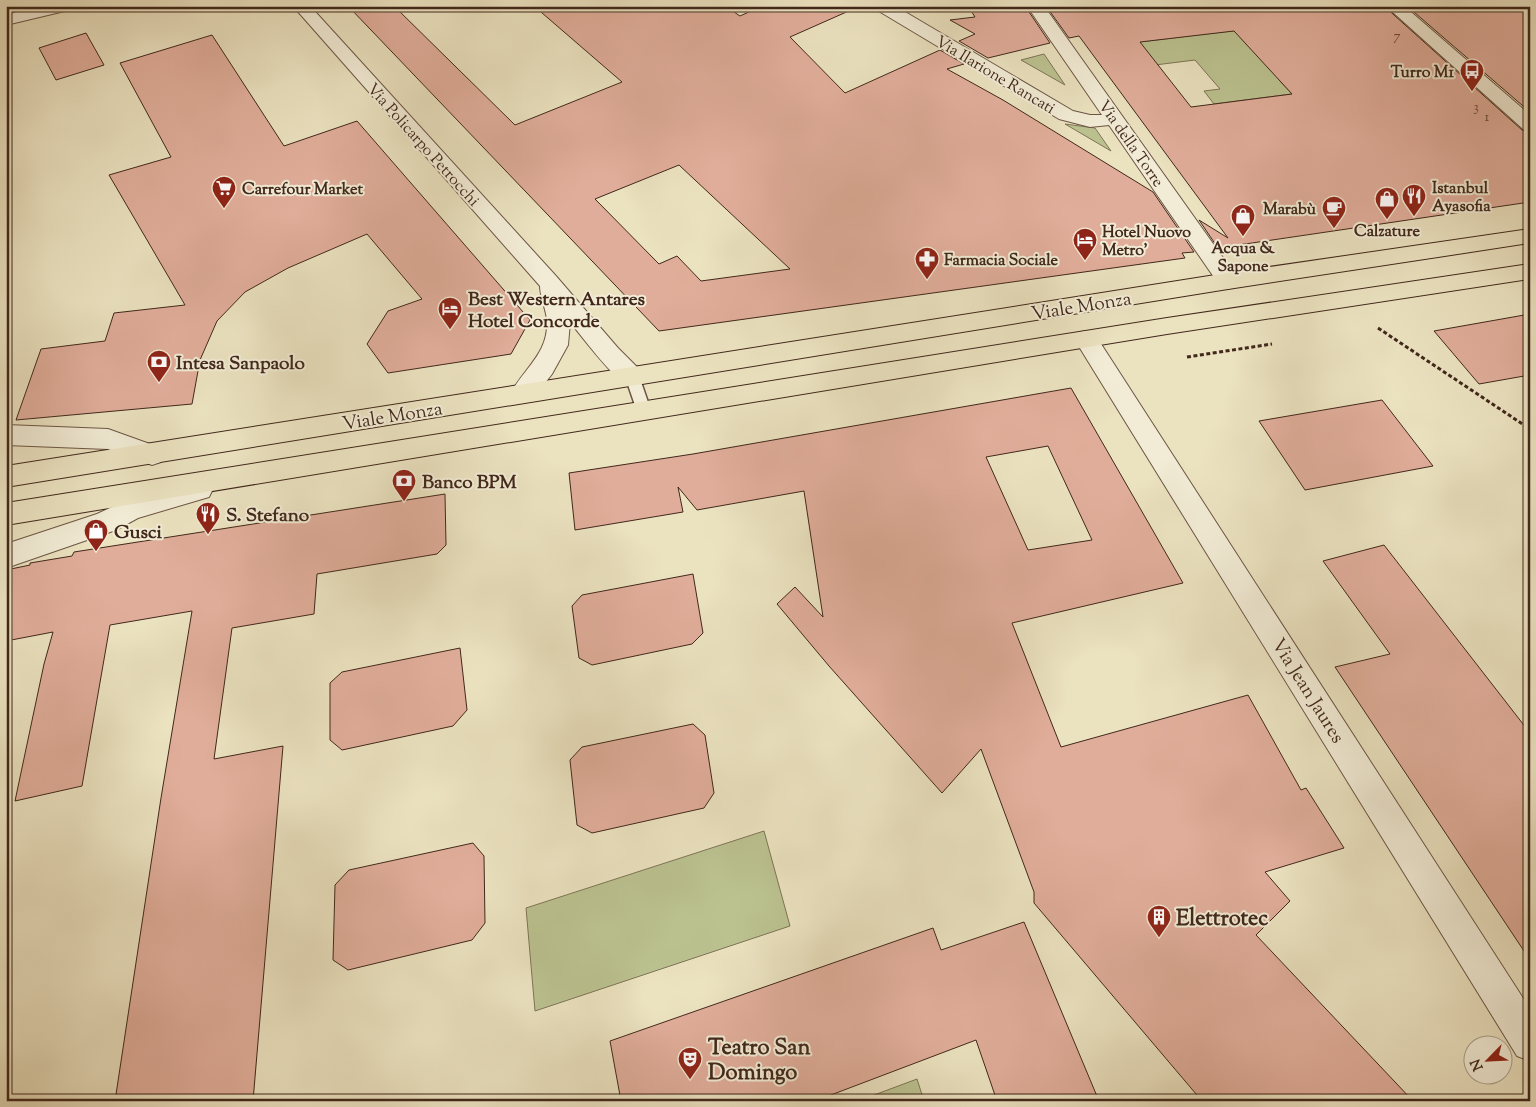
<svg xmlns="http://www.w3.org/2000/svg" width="1536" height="1107" font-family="'Sorts Mill Goudy',serif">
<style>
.green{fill:#bbc290;stroke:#7e7556}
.building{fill:#e0ad9a;stroke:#41281b;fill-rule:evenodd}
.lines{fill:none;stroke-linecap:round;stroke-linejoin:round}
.lane-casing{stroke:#6c5644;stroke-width:3}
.street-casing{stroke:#6c5644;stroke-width:2}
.primary-casing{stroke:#41281b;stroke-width:2}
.path{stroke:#41281b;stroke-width:3;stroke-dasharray:4 2.5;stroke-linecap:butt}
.lane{fill:#f2ecd6;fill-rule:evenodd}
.street{fill:#f2ecd6;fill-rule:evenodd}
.primary{fill:#ebe2c0;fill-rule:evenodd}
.labels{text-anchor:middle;stroke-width:4;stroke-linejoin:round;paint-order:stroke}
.far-number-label{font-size:14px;fill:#69493b}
.far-poi-label{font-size:16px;font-weight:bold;fill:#41281b;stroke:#f2ecd6;text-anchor:start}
.far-street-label{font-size:16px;fill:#41281b;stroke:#f2ecd6}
.poi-label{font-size:19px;font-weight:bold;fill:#41281b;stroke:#f2ecd6;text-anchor:start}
.street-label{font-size:19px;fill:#41281b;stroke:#f2ecd6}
.near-poi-label{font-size:22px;font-weight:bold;fill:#41281b;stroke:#f2ecd6;text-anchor:start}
</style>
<rect width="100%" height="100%" fill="#ebe2c0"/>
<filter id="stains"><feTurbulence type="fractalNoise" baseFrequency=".004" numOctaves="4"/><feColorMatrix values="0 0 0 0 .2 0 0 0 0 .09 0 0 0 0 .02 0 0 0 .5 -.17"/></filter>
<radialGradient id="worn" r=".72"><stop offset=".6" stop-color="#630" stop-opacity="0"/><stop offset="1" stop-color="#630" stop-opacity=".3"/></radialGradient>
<!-- green -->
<g class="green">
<path d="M 1355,16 L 1279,80 L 1292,94 L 1214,104 L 1204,91 L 1220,89 L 1195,60 L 1123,69 L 1106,46 Z"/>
<path d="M 1044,54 L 1065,85 L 1021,60 Z"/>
<path d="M 1065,124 L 1095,128 L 1111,151 Z"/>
<path d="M 764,831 L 790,926 L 535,1011 L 526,908 Z"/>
<path d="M 917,1079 L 924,1101 L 858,1101 Z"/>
</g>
<!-- building -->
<g class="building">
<path d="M 348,6 L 394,6 L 515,125 L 622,82 L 534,6 L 725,6 L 740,16 L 762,6 L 860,6 L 790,37 L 845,93 L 940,50 L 964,64 L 947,69 L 1003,100 L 1153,192 L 1194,252 L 1182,253 L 1185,258 L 659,331 ZM 679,165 L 790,269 L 701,281 L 677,256 L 659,264 L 595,199 Z"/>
<path d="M 968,6 L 1025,6 L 1050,43 L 988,58 L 959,41 L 975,34 L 950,20 L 975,17 Z"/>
<path d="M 1046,6 L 1384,6 L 1522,130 L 1530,133 L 1530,202 L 1218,248 L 1199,220 L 1228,238 L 1079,36 L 1069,38 ZM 1234,31 L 1292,94 L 1191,107 L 1140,42 Z"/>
<path d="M 1407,6 L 1530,6 L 1530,112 Z"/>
<path d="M 86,33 L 104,65 L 56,80 L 39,48 Z"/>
<path d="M 212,35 L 284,146 L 357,121 L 530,320 L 511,354 L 388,373 L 367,344 L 388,311 L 422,299 L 367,234 L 288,268 L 245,292 L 217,321 L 200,360 L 192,404 L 16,420 L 41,349 L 105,341 L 114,313 L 185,305 L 109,175 L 171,157 L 120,63 Z"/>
<path d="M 1530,314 L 1530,375 L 1479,384 L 1434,331 Z"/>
<path d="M 1071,388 L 1183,583 L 1012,623 L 1061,747 L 1248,695 L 1301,790 L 1306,788 L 1344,848 L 1265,872 L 1290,901 L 1256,935 L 1413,1101 L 1202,1101 L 1034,903 L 1034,892 L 981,749 L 942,793 L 829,666 L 777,604 L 795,587 L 823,617 L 804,491 L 697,510 L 678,487 L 683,512 L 575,530 L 569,473 L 693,454 ZM 1048,446 L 1092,540 L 1028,550 L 986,457 Z"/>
<path d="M 1382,400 L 1433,466 L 1305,490 L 1259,421 Z"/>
<path d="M 445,494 L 446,545 L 437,554 L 317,574 L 314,614 L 232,628 L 214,759 L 283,746 L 253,1101 L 115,1101 L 161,798 L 192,611 L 110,625 L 82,786 L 15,801 L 44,664 L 53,632 L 6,641 L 6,570 L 30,565 L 30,563 L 72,556 L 74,552 Z"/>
<path d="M 1384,545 L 1530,733 L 1530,960 L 1335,667 L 1390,654 L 1323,561 Z"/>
<path d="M 693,574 L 703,633 L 692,644 L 592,665 L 579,658 L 572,606 L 582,595 Z"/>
<path d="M 460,648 L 467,710 L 453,726 L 342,750 L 330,740 L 330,683 L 342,672 Z"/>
<path d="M 693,724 L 705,735 L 714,793 L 704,808 L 592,833 L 577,825 L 570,760 L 582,747 Z"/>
<path d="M 473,843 L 484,856 L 485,923 L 472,940 L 348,970 L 333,960 L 335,885 L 349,870 Z"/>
<path d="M 1024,922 L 1099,1101 L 997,1101 L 976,1040 L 815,1101 L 621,1101 L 610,1041 L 933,928 L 941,950 Z"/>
</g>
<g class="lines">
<defs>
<path id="lane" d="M 632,371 L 637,372 L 639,376 L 651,411 L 649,415 L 644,417 L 639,415 L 637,411 L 625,376 L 627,372 Z"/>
<g id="street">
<path d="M 41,6 L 71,6 L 69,10 L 6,25 L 6,15 Z"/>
<path d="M 293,6 L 310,6 L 556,276 L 618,348 L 640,370 L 644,376 L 640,382 C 635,384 631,385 625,383 C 612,377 581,335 570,322 L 568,345 L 552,374 L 532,400 L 523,402 L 514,400 L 511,393 C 525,367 549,353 547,320 C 546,309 540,297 540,286 Z"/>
<path d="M 875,6 L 895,6 L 1073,111 L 1090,115 L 1102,115 L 1027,6 L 1044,6 L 1236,276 L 1239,281 L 1236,286 L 1228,289 L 1220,286 L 1109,125 L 1090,127 L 1059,119 L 877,10 Z"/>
<path d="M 1386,6 L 1404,6 L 1530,115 L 1530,131 L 1523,129 Z"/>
<path d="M 1086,331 L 1094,333 L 1530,1009 L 1530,1061 L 1517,1056 L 1078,345 L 1074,339 L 1078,333 Z"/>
<path d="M 6,425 L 108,429 L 161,448 L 165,455 L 161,462 L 152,465 L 108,449 L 6,445 Z"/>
<path d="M 200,478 L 209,481 L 213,489 L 209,497 L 138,518 L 116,530 L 6,568 L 6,544 L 97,514 L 131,498 Z"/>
</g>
<g id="primary">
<path d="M 1530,229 L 1530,243 L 1228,289 L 6,487 L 6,466 L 1228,273 Z"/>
<path d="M 1530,264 L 1530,279 L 1167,334 L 6,525 L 6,503 L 1167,318 Z"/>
</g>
</defs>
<!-- lane casing -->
<use href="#lane" class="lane-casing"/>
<!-- street casing -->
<use href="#street" class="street-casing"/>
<!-- primary casing -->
<use href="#primary" class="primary-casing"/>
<!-- path -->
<g class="path">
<path d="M 1378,328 L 1530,429"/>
<path d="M 1187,357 L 1272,344"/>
</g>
<!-- lane -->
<use href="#lane" class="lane"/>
<!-- street -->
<use href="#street" class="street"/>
<!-- primary -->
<use href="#primary" class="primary"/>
</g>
<!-- icons -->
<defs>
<symbol id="bus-pin" viewBox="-11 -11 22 30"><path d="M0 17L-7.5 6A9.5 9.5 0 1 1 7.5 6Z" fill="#8f2418" stroke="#f2ecd6"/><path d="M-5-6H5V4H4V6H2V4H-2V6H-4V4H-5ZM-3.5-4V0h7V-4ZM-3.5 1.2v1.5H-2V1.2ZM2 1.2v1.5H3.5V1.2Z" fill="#fff"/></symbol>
<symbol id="supermarket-pin" viewBox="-11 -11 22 30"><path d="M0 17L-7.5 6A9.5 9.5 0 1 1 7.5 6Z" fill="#8f2418" stroke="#f2ecd6"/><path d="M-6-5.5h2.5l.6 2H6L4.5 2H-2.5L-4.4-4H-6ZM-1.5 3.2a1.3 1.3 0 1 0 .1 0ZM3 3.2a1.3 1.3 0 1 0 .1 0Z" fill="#fff"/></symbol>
<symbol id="restaurant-pin" viewBox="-11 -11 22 30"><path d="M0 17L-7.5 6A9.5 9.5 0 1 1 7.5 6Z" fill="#8f2418" stroke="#f2ecd6"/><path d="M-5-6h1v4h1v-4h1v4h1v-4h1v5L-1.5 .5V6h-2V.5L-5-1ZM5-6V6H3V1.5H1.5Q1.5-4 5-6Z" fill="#fff"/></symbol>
<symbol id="shop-pin" viewBox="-11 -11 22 30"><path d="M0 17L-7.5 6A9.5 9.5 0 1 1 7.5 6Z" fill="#8f2418" stroke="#f2ecd6"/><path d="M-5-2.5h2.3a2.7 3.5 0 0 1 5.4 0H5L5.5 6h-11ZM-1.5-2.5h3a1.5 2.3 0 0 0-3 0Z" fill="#fff"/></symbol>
<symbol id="cafe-pin" viewBox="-11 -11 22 30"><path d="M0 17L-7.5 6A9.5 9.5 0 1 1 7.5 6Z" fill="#8f2418" stroke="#f2ecd6"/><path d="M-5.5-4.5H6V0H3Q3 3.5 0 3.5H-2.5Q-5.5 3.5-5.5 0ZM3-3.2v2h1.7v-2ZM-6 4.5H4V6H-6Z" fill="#fff"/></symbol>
<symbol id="hotel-pin" viewBox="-11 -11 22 30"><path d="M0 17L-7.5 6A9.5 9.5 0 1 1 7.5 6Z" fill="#8f2418" stroke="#f2ecd6"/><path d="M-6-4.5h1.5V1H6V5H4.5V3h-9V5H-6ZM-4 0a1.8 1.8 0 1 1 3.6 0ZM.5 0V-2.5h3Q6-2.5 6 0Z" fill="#fff"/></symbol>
<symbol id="pharmacy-pin" viewBox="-11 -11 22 30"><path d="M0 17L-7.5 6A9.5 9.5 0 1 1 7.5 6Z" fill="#8f2418" stroke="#f2ecd6"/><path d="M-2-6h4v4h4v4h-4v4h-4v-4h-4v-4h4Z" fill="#fff"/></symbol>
<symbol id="bank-pin" viewBox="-11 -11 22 30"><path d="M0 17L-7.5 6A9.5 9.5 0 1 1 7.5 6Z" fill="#8f2418" stroke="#f2ecd6"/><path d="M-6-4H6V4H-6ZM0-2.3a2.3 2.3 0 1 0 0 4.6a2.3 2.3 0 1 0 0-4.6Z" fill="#fff"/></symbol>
<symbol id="building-pin" viewBox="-11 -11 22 30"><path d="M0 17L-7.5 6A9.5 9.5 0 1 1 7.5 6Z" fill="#8f2418" stroke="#f2ecd6"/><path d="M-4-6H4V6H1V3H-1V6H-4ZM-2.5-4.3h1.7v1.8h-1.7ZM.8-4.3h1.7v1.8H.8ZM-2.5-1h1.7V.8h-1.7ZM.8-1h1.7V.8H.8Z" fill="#fff"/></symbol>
<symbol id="theatre-pin" viewBox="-11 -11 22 30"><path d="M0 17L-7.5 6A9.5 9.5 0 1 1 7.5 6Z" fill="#8f2418" stroke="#f2ecd6"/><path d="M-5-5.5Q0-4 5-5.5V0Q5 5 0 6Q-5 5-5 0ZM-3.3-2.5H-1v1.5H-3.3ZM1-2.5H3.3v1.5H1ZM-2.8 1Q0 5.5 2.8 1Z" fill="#fff"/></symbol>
</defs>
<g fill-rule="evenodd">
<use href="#bus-pin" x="1458" y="57" width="28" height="38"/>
<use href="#supermarket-pin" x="210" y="174" width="28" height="38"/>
<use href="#restaurant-pin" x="1400" y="182" width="28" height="38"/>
<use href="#shop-pin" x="1373" y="185" width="28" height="38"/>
<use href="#cafe-pin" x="1320" y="194" width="28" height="38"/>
<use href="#shop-pin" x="1229" y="202" width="28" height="38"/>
<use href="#hotel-pin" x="1071" y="226" width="28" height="38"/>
<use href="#pharmacy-pin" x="913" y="245" width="28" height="38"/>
<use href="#hotel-pin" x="436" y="295" width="28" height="38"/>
<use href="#bank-pin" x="145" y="348" width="28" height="38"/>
<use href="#bank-pin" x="390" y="467" width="28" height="38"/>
<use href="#restaurant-pin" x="194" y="500" width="28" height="38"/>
<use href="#shop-pin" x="82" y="517" width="28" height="38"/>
<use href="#building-pin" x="1145" y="903" width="28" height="38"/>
<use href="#theatre-pin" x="676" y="1045" width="28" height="38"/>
</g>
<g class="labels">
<!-- far-number labels -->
<g class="far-number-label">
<text x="1397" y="40">7</text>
<text x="1476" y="111">3</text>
<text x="1487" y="121">1</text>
</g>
<!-- far-poi labels -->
<g class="far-poi-label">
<text x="1454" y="77" text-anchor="end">Turro M1</text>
<text x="1432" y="193">Istanbul<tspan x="1432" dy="18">Ayasofia</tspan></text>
<text x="242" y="194">Carrefour Market</text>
<text x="1316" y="214" text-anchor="end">Marabù</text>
<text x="1387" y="236" text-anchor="middle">Calzature</text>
<text x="1102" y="237">Hotel Nuovo<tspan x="1102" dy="18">Metro'</tspan></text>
<text x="1243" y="253" text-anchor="middle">Acqua &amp;<tspan x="1243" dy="18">Sapone</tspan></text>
<text x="944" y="265">Farmacia Sociale</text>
</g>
<!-- far-street labels -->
<g class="far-street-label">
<text transform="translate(996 74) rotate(31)" y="6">Via Ilarione Rancati</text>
<text transform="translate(1132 143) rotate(55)" y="6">Via della Torre</text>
<text transform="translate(424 144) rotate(48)" y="6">Via Policarpo Petrocchi</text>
</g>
<!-- poi labels -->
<g class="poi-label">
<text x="468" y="305">Best Western Antares<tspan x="468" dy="22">Hotel Concorde</tspan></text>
<text x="176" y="369">Intesa Sanpaolo</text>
<text x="422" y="488">Banco BPM</text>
<text x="226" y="521">S. Stefano</text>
<text x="114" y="538">Gusci</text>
</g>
<!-- street labels -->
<g class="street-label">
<text transform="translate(1081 305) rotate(-9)" y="7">Viale Monza</text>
<text transform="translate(392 415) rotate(-9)" y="7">Viale Monza</text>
<text transform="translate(1309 690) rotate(58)" y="7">Via Jean Jaures</text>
</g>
<!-- near-poi labels -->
<g class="near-poi-label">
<text x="1176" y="925">Elettrotec</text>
<text x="708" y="1054">Teatro San<tspan x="708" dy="25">Domingo</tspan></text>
</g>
</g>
<!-- margin -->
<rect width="1536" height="1107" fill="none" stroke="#ebe2c0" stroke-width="25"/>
<rect x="8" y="8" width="1521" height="1092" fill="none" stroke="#41281b" stroke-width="2.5"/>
<rect x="12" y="12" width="1511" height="1082" fill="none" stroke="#41281b"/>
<!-- north arrow -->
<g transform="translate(1488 1060) rotate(246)"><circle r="24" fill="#f2ecd6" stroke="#ab9e8b"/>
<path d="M0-4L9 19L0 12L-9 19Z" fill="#8f2418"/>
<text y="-8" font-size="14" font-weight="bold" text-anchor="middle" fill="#41281b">N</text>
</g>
<rect width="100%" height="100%" filter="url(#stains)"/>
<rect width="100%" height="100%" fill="url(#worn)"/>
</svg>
